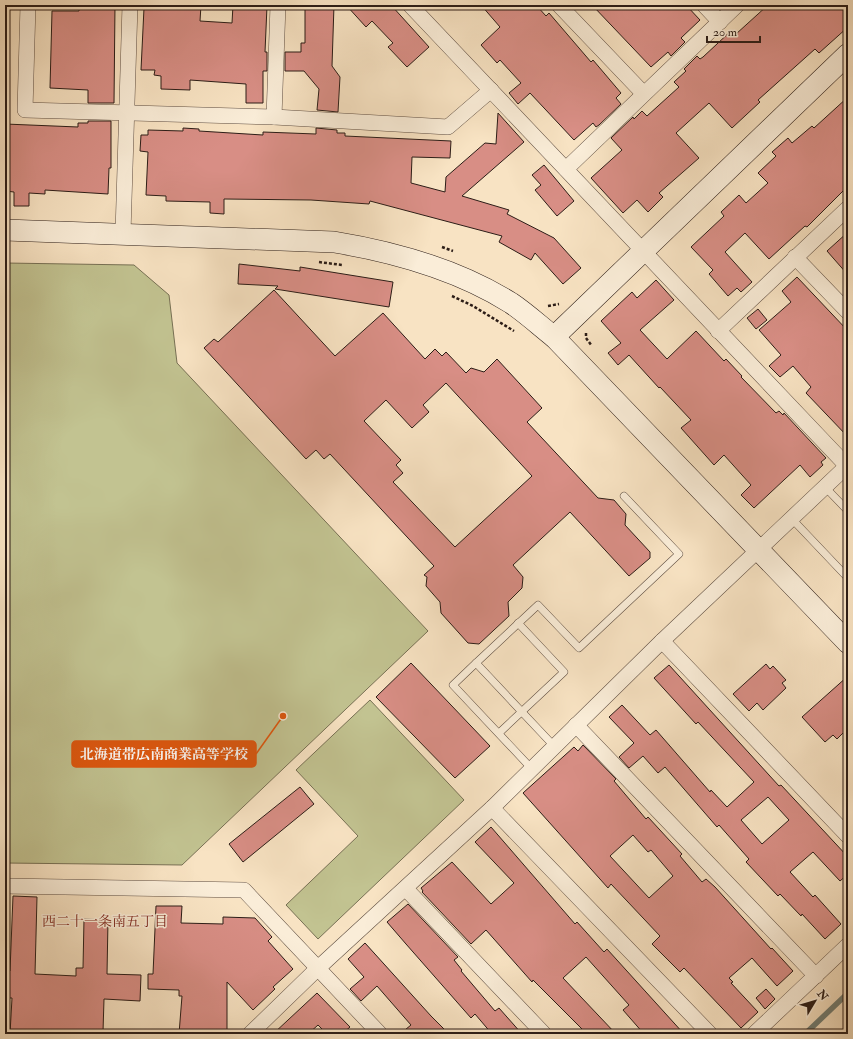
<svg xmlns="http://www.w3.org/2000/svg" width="853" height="1039" font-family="'IM FELL Double Pica','Noto Serif JP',serif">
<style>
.green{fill:#c2c391;stroke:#777054}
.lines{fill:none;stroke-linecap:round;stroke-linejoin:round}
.stream{stroke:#707e76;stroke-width:5.5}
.building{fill:#d88e85;stroke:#2c1d17;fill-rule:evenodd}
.lane-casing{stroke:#5f4e42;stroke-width:8}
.street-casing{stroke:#5f4e42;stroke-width:16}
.secondary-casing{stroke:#2c1d17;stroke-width:22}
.path{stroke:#2c1d17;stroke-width:2.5;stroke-dasharray:3 2;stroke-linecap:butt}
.lane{stroke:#faedd8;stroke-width:7}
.street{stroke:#faedd8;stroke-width:15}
.secondary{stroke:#faedd8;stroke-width:21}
.labels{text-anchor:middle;stroke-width:3;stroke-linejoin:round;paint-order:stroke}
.neighbourhood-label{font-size:14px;fill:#7a1f14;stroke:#faedd8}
.leader{fill:none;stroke:#df560d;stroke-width:1.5}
.callout-dot{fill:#df560d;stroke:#faedd8;stroke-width:1.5}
.callout{fill:#df560d;stroke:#df560d;stroke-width:1.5}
.callout-label{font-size:14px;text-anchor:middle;font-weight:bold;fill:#fff}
</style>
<rect width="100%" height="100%" fill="#f8e3c3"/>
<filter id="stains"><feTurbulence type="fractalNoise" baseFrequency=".005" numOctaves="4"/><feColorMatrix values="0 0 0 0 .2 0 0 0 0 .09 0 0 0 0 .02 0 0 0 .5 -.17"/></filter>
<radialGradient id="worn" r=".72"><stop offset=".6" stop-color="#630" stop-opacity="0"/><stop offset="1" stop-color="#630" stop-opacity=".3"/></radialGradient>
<!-- green -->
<g class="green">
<path d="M 5,263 L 134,265 L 169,295 L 177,363 L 428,631 L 182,865 L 5,863 Z"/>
<path d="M 370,700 L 464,800 L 318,939 L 286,905 L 358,836 L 296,770 Z"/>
</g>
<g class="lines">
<!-- stream -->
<path class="stream" d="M 805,1034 L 848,993"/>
</g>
<!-- building -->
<g class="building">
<path d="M 79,5 L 115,5 L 114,103 L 88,103 L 88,90 L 50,88 L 52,11 L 79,11 Z"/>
<path d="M 180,5 L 201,5 L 200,21 L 232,23 L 233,5 L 267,6 L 265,52 L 267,52 L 267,71 L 263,71 L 263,103 L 246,103 L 246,84 L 190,80 L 190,90 L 161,89 L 161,76 L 154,75 L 155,70 L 141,70 L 144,8 L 180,9 Z"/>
<path d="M 305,5 L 334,5 L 332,66 L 340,77 L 338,112 L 317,110 L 319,89 L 304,71 L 285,71 L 285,52 L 301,52 L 301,43 L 305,43 Z"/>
<path d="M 346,5 L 391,5 L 429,47 L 407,67 L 388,47 L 393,43 L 372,21 L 366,27 Z"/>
<path d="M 481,5 L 536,5 L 546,16 L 549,13 L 591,62 L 593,60 L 621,93 L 616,98 L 621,104 L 599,125 L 596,127 L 593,123 L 574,140 L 530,93 L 518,104 L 509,93 L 521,83 L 500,60 L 497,63 L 481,45 L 500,27 Z"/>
<path d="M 592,5 L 686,5 L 700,20 L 681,38 L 685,42 L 671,56 L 668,52 L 651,67 Z"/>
<path d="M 768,5 L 841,5 L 848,13 L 848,27 L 819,53 L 815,49 L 758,100 L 760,102 L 732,128 L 709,103 L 676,133 L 699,158 L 659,193 L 663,197 L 648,212 L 637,200 L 623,213 L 591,178 L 622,150 L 611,138 L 633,117 L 634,119 L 642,111 L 647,116 L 679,87 L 674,82 L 686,71 L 684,69 L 697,56 L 700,59 L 703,57 L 732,30 L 736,34 Z"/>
<path d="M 848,97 L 848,186 L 807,227 L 805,226 L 769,259 L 745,233 L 725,252 L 752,282 L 741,292 L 737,288 L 728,296 L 709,274 L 713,270 L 691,247 L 724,216 L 721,212 L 739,195 L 746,203 L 768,183 L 758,173 L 776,156 L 772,152 L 788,138 L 792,143 L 812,126 L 814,128 Z"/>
<path d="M 498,113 L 524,142 L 462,196 L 509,210 L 507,214 L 554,238 L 581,268 L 563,284 L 535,253 L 531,260 L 499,242 L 502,236 L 370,201 L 369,204 L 311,200 L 224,199 L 224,214 L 210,213 L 210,202 L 166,201 L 166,196 L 146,195 L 148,152 L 140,151 L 141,135 L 148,135 L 148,130 L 183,131 L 183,128 L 199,129 L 199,131 L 263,135 L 263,132 L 316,134 L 316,128 L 337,130 L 337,133 L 345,133 L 345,136 L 451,141 L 450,158 L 412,157 L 411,183 L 445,192 L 446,177 L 485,143 L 496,144 Z"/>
<path d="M 88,121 L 111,121 L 111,168 L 109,168 L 108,194 L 45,190 L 45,194 L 29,193 L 29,206 L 14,206 L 14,192 L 5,191 L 5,124 L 78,127 L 78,123 L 88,123 Z"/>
<path d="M 544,165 L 574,201 L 557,216 L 535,190 L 541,185 L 532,175 Z"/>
<path d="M 848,232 L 848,275 L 827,251 Z"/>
<path d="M 239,264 L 300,271 L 300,267 L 393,282 L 389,307 L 275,289 L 278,286 L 238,284 Z"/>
<path d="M 797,277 L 848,331 L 848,437 L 806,393 L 811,387 L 793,366 L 780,377 L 769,366 L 781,355 L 759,330 L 791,302 L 782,291 Z"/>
<path d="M 656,280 L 674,300 L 640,330 L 667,359 L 696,331 L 724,361 L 726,359 L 742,376 L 741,377 L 776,413 L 779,411 L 783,415 L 784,413 L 826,458 L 821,462 L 823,465 L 810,477 L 800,465 L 754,508 L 741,495 L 751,485 L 724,455 L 714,465 L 681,428 L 691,420 L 660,387 L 659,388 L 629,355 L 618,365 L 608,353 L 621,343 L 601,321 L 632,292 L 637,298 Z"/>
<path d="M 274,290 L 335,356 L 383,313 L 425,359 L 435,349 L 442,356 L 446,352 L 466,373 L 471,368 L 484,372 L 497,359 L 542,408 L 527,422 L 598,498 L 614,500 L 626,514 L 625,525 L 650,552 L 650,558 L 629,576 L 570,512 L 513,565 L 523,577 L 522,588 L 508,602 L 509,616 L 479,644 L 468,643 L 441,613 L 440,602 L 426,586 L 427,577 L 424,575 L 434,566 L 330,454 L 324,459 L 316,450 L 306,459 L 204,348 L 214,339 L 218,342 ZM 446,383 L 532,476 L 455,547 L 393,482 L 403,473 L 396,465 L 401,460 L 364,421 L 386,400 L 412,428 L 429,412 L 423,405 Z"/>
<path d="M 758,309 L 767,320 L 756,329 L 747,318 Z"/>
<path d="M 411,663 L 490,746 L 455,778 L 376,697 Z"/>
<path d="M 766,664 L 770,669 L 773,666 L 786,680 L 782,683 L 786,688 L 763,710 L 757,703 L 749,711 L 733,694 Z"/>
<path d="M 669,665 L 779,786 L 781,785 L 848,857 L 848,874 L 840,881 L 813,852 L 790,872 L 813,897 L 815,895 L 841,924 L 825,939 L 802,914 L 801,916 L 780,894 L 778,896 L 746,862 L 749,859 L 719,825 L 717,827 L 665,767 L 658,773 L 643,756 L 629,768 L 619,757 L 634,743 L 609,717 L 622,705 L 650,735 L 656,730 L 710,792 L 711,790 L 727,807 L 754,782 L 698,722 L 696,724 L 654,678 ZM 768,797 L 789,820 L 762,844 L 741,820 Z"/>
<path d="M 848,676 L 848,728 L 837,739 L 833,735 L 825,742 L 802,717 Z"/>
<path d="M 583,745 L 616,779 L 614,781 L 646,819 L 648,817 L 682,854 L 680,856 L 702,882 L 706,879 L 715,887 L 771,949 L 772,948 L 793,971 L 777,986 L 752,958 L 729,978 L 733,982 L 731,983 L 758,1012 L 741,1028 L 684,968 L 680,972 L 652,944 L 660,936 L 611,884 L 608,888 L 523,793 L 574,747 L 578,751 ZM 633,835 L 648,852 L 651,850 L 673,876 L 649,898 L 610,856 Z"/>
<path d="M 300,787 L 314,804 L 243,862 L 229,844 Z"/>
<path d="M 491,827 L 575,924 L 577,922 L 604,952 L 607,949 L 684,1034 L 644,1034 L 623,1010 L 629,1005 L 586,957 L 563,978 L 616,1034 L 587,1034 L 533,980 L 532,982 L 486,930 L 471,944 L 422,892 L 423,891 L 421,888 L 452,862 L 491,904 L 514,883 L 475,842 Z"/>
<path d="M 13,896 L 37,897 L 35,974 L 76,976 L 76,968 L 83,968 L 84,919 L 108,920 L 107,974 L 141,975 L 140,1001 L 104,999 L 103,1032 L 87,1031 L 86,1033 L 70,1034 L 10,1034 L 12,998 L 5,998 L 5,971 L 10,971 Z"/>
<path d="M 408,904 L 458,957 L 454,960 L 462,970 L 461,971 L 495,1011 L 499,1008 L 522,1034 L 492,1034 L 475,1014 L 471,1018 L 406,944 L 387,922 Z"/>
<path d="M 156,906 L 182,906 L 181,923 L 223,924 L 223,917 L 255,918 L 272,937 L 268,941 L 293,969 L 273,987 L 275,989 L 253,1010 L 227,982 L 227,1034 L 179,1034 L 182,996 L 179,996 L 179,990 L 148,989 L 148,974 L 153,974 Z"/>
<path d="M 365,943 L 431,1016 L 449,1034 L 400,1034 L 411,1025 L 377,986 L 361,1001 L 352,991 L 350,989 L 364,977 L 348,959 Z"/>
<path d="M 766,989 L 775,999 L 765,1009 L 756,998 Z"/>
<path d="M 317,993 L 350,1027 L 342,1034 L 327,1034 L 318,1025 L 308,1034 L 273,1034 Z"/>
</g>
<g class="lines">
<defs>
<g id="lane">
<path d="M 825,487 L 848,511"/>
<path d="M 792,519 L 848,578"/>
<path d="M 476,663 L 538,605 L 579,648 L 679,554 L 624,496"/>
<path d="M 499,733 L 564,672 L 518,623"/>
<path d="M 532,769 L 453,685 L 476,663 L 554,746"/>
</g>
<g id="street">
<path d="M 28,5 L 25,110 L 274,117 L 448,127 L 491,90"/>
<path d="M 410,5 L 848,467"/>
<path d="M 559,5 L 643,93"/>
<path d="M 704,5 L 720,22"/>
<path d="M 274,117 L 278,5"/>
<path d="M 566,169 L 737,5"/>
<path d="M 123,233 L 130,5"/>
<path d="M 795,257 L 848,312"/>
<path d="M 718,331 L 848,208"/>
<path d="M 662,641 L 848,836"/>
<path d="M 576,725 L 816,976"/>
<path d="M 492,808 L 710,1034"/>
<path d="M 5,886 L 244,890 L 380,1034"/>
<path d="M 406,889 L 544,1034"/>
<path d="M 250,1034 L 317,969 L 492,808 L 662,641 L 847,466"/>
<path d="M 754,1034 L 848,945"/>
</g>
<g id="secondary">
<path d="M 5,230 L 334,242 C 395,252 457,269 511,303 C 526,313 540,326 554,337 L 848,643"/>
<path d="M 554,337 L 848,54"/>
</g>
</defs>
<!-- lane casing -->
<use href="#lane" class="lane-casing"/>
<!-- street casing -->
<use href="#street" class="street-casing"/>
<!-- secondary casing -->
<use href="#secondary" class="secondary-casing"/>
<!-- path -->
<g class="path">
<path d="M 442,247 L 453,251"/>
<path d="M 319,262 L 342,265"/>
<path d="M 452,296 L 473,306 L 514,331"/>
<path d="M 548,306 L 559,304"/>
<path d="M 586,333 L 586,338 L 592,346"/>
</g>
<!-- lane -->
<use href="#lane" class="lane"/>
<!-- street -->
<use href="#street" class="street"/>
<!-- secondary -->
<use href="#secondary" class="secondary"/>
</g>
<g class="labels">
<!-- neighbourhood labels -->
<g class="neighbourhood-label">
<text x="105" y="926">西二十一条南五丁目</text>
</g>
</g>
<!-- callouts -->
<path class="leader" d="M283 716L256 754"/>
<circle class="callout-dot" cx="283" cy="716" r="4"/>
<rect class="callout" x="72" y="741" width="184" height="26" rx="4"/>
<g class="callout-label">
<text x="164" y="759">北海道帯広南商業高等学校</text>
</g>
<!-- margin -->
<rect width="853" height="1039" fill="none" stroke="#f8e3c3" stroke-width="20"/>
<rect x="6" y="6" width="841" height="1027" fill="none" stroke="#2c1d17" stroke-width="2"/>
<rect x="10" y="10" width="833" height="1019" fill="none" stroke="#2c1d17"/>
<!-- north arrow -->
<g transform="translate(815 1001) rotate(52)" stroke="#faedd8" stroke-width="3" paint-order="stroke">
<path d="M0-3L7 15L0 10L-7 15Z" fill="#2c1d17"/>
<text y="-6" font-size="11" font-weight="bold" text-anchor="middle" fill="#2c1d17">N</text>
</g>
<!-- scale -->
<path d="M707 36v6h53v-6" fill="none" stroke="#2c1d17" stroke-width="2"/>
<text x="713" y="36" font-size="12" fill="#2c1d17" stroke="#faedd8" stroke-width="3" paint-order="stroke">20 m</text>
<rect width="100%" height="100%" filter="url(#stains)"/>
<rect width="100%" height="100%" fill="url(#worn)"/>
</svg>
